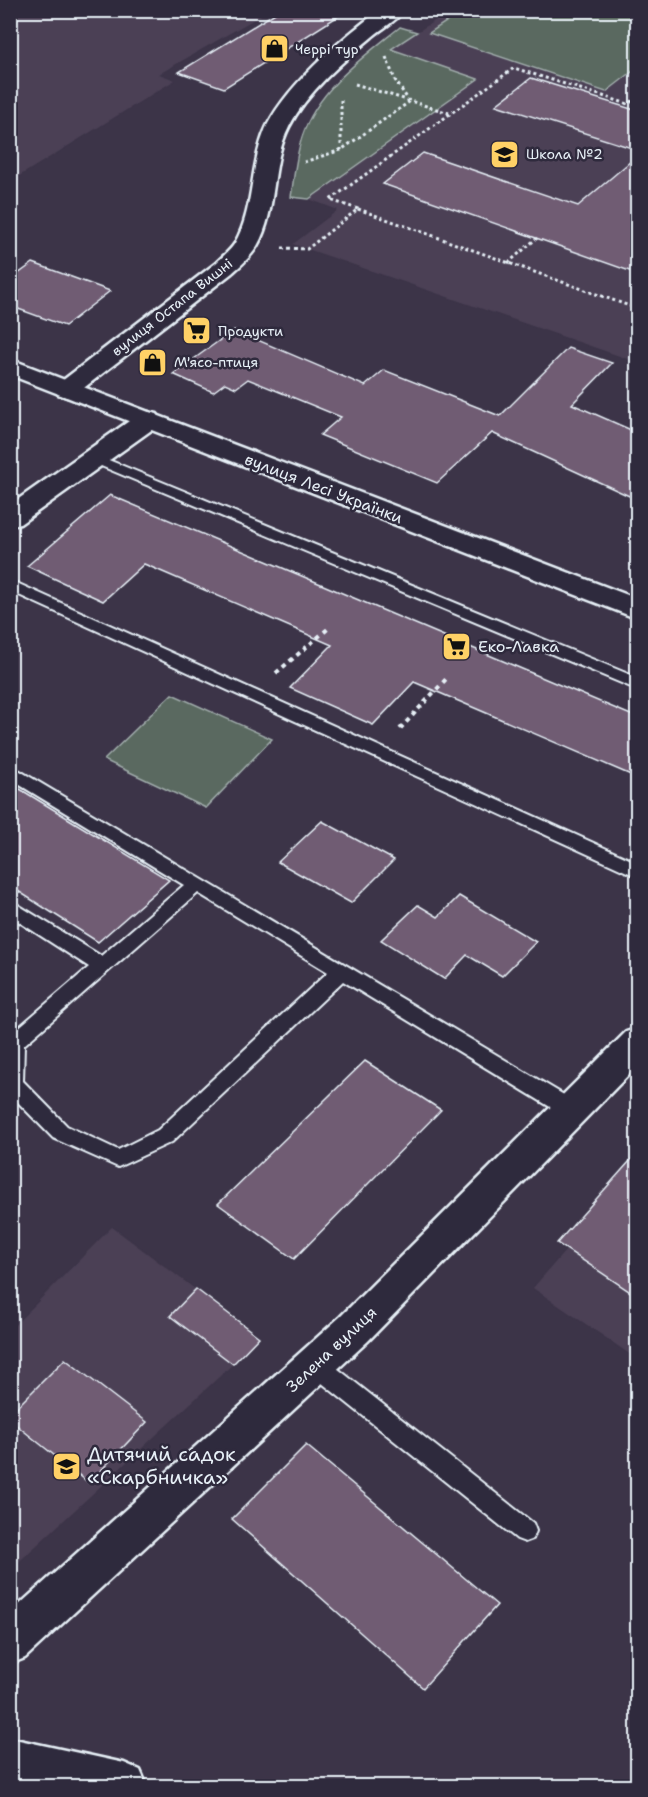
<svg xmlns="http://www.w3.org/2000/svg" width="648" height="1797" font-family="'Shantell Sans',sans-serif">
<style>
.built{fill:#4b4055}
.green{fill:#5a6960;stroke:#a1adac;stroke-width:1.5}
.building{fill:#6f5b73;stroke:#e8f1f8;stroke-width:1.5}
.lines{fill:none;stroke-linecap:round;stroke-linejoin:round}
.service-casing{stroke:#e8f1f8;stroke-width:4}
.minor-casing{stroke:#e8f1f8;stroke-width:5}
.tertiary-casing{stroke:#e8f1f8;stroke-width:5}
.path-far1{stroke:#e8f1f8;stroke-width:3;stroke-dasharray:3 3;stroke-linecap:butt}
.path{stroke:#e8f1f8;stroke-width:4;stroke-dasharray:4.5 4.5;stroke-linecap:butt}
.service{fill:#2f2a3d;fill-rule:evenodd}
.minor{fill:#2f2a3d;fill-rule:evenodd}
.tertiary{fill:#2f2a3d;fill-rule:evenodd}
.labels{text-anchor:middle;stroke-width:5;stroke-linejoin:round;paint-order:stroke}
.far-poi-label{font-size:14px;fill:#e8f1f8;stroke:#2f2a3d;text-anchor:start}
.far-street-label{font-size:14px;fill:#e8f1f8;stroke:#2f2a3d}
.street-label{font-size:16px;fill:#e8f1f8;stroke:#2f2a3d}
.poi-label{font-size:16px;fill:#e8f1f8;stroke:#2f2a3d;text-anchor:start}
.near-poi-label{font-size:20px;fill:#e8f1f8;stroke:#2f2a3d;text-anchor:start}
</style>
<rect width="100%" height="100%" fill="#3c3448"/>
<filter id="ink" filterUnits="userSpaceOnUse"><feTurbulence type="fractalNoise" baseFrequency=".0167" numOctaves="2"/><feDisplacementMap in="SourceGraphic" scale="12" xChannelSelector="R" yChannelSelector="G"/><feConvolveMatrix kernelMatrix="1 2 1 2 8 2 1 2 1" color-interpolation-filters="sRGB"/></filter>
<g filter="url(#ink)">
<!-- built -->
<g class="built">
<path d="M 11,10 L 268,10 L 268,11 L 159,74 L 175,80 L 11,181 Z"/>
<path d="M 450,11 L 637,11 L 637,362 L 293,244 L 338,210 L 309,199 L 477,79 L 391,49 Z"/>
<path d="M 637,1152 L 637,1359 L 533,1288 L 566,1250 L 556,1243 Z"/>
<path d="M 112,1227 L 259,1337 L 233,1364 L 11,1569 L 11,1329 Z"/>
</g>
<!-- green -->
<g class="green">
<path d="M 464,10 L 637,11 L 637,68 L 606,92 L 429,33 Z"/>
<path d="M 400,27 L 417,32 L 391,49 L 478,79 L 309,199 L 291,197 C 294,177 296,156 302,137 C 317,90 363,57 400,27 Z"/>
<path d="M 172,694 L 272,739 L 206,808 L 104,760 Z"/>
</g>
<!-- building -->
<g class="building">
<path d="M 280,10 L 348,10 L 224,88 L 179,72 Z"/>
<path d="M 531,78 L 638,111 L 638,150 L 496,105 Z"/>
<path d="M 423,153 L 578,206 L 638,155 L 638,274 L 383,184 Z"/>
<path d="M 33,263 L 110,291 L 65,326 L 10,306 L 10,280 Z"/>
<path d="M 234,330 L 365,386 L 384,370 L 500,416 L 568,348 L 612,363 L 572,404 L 638,433 L 638,500 L 492,433 L 437,483 L 320,435 L 341,417 L 248,379 L 236,388 L 225,383 L 213,392 L 173,374 Z"/>
<path d="M 110,495 L 638,718 L 638,778 L 414,682 L 373,725 L 290,688 L 332,645 L 144,564 L 103,601 L 27,566 Z"/>
<path d="M 10,783 L 169,880 L 98,942 L 10,886 Z"/>
<path d="M 322,821 L 394,860 L 351,903 L 278,862 Z"/>
<path d="M 459,896 L 536,942 L 502,976 L 467,955 L 444,979 L 381,940 L 418,905 L 438,917 Z"/>
<path d="M 365,1061 L 441,1110 L 294,1259 L 218,1204 Z"/>
<path d="M 638,1152 L 638,1297 L 557,1243 Z"/>
<path d="M 196,1289 L 259,1337 L 233,1364 L 170,1316 Z"/>
<path d="M 65,1359 L 147,1422 L 89,1483 L 10,1420 L 10,1414 Z"/>
<path d="M 306,1445 L 497,1605 L 423,1688 L 232,1519 Z"/>
</g>
<g class="lines">
<defs>
<g id="service">
<path d="M 94,454 L 638,678 L 638,690 L 89,461 L 87,458 L 89,455 Z"/>
<path d="M 10,580 L 638,863 L 638,877 L 10,591 Z"/>
<path d="M 10,765 L 579,1104 L 582,1110 L 579,1116 L 572,1118 L 565,1116 L 343,981 L 172,1142 L 118,1167 L 53,1138 L 10,1094 L 10,1035 L 89,967 L 10,916 L 10,900 L 101,956 L 184,885 L 10,779 ZM 198,893 L 328,972 L 158,1130 L 118,1150 L 67,1126 L 23,1081 L 24,1045 Z"/>
<path d="M 315,1354 L 323,1357 L 533,1523 L 536,1531 L 533,1539 L 525,1542 L 517,1539 L 307,1371 L 304,1364 L 307,1357 Z"/>
</g>
<g id="minor">
<path d="M 380,10 L 404,10 C 397,21 382,28 372,37 C 342,62 307,92 289,127 C 270,164 278,210 257,246 C 251,257 241,265 232,273 L 76,394 L 67,397 L 58,394 L 54,389 L 58,384 L 216,263 C 222,257 230,251 235,243 C 254,210 250,168 264,133 C 281,90 343,37 380,10 Z"/>
<path d="M 148,412 L 157,414 L 161,420 L 157,426 L 20,524 L 10,526 L 10,505 L 139,414 Z"/>
<path d="M 638,1028 L 638,1065 L 368,1341 L 25,1658 L 10,1664 L 10,1613 L 340,1317 L 626,1032 Z"/>
<path d="M 10,1738 L 124,1763 L 140,1770 L 147,1786 L 19,1786 L 10,1783 Z"/>
</g>
<path id="tertiary" d="M 10,359 L 638,599 L 638,619 L 10,375 Z"/>
</defs>
<!-- service casing -->
<use href="#service" class="service-casing"/>
<!-- minor casing -->
<use href="#minor" class="minor-casing"/>
<!-- tertiary casing -->
<use href="#tertiary" class="tertiary-casing"/>
<!-- path-far1 -->
<g class="path-far1">
<path d="M 386,57 L 395,80 L 409,101"/>
<path d="M 355,84 L 449,113"/>
<path d="M 341,100 L 341,150"/>
<path d="M 304,162 L 341,150 L 409,102"/>
<path d="M 358,209 L 638,309"/>
<path d="M 282,248 L 307,249 L 358,209 L 330,200 L 514,68 L 628,104 L 638,97"/>
<path d="M 508,263 L 537,238"/>
</g>
<!-- path -->
<g class="path">
<path d="M 276,673 L 330,627"/>
<path d="M 400,729 L 448,677"/>
</g>
<!-- service -->
<use href="#service" class="service"/>
<!-- minor -->
<use href="#minor" class="minor"/>
<!-- tertiary -->
<use href="#tertiary" class="tertiary"/>
</g>
</g>
<!-- icons -->
<defs>
<symbol id="shop-square" viewBox="-11 -11 22 22"><rect x="-9" y="-9" width="18" height="18" rx="4" fill="#ffd166" stroke="#2f2a3d"/><path d="M-5-2.5h2.3a2.7 3.5 0 0 1 5.4 0H5L5.5 6h-11ZM-1.5-2.5h3a1.5 2.3 0 0 0-3 0Z" fill="#111"/></symbol>
<symbol id="school-square" viewBox="-11 -11 22 22"><rect x="-9" y="-9" width="18" height="18" rx="4" fill="#ffd166" stroke="#2f2a3d"/><path d="M0-5L7-2L0 1L-7-2ZM-4 1L0 2.5L4 1V4Q0 6-4 4Z" fill="#111"/></symbol>
<symbol id="supermarket-square" viewBox="-11 -11 22 22"><rect x="-9" y="-9" width="18" height="18" rx="4" fill="#ffd166" stroke="#2f2a3d"/><path d="M-6-5.5h2.5l.6 2H6L4.5 2H-2.5L-4.4-4H-6ZM-1.5 3.2a1.3 1.3 0 1 0 .1 0ZM3 3.2a1.3 1.3 0 1 0 .1 0Z" fill="#111"/></symbol>
</defs>
<g fill-rule="evenodd">
<use href="#shop-square" x="258" y="32" width="33" height="33"/>
<use href="#school-square" x="488" y="138" width="33" height="33"/>
<use href="#supermarket-square" x="180" y="314" width="33" height="33"/>
<use href="#shop-square" x="136" y="346" width="33" height="33"/>
<use href="#supermarket-square" x="440" y="630" width="33" height="33"/>
<use href="#school-square" x="50" y="1450" width="33" height="33"/>
</g>
<g class="labels">
<!-- far-poi labels -->
<g class="far-poi-label">
<text x="295" y="54">Черрі тур</text>
<text x="526" y="159">Школа №2</text>
<text x="218" y="336">Продукти</text>
<text x="174" y="367">М'ясо-птиця</text>
</g>
<!-- far-street labels -->
<g class="far-street-label">
<text transform="translate(172 307) rotate(-38)" y="5">вулиця Остапа Вишні</text>
</g>
<!-- street labels -->
<g class="street-label">
<text transform="translate(324 488) rotate(21)" y="6">вулиця Лесі Українки</text>
<text transform="translate(331 1349) rotate(-43)" y="6">Зелена вулиця</text>
</g>
<!-- poi labels -->
<g class="poi-label">
<text x="478" y="652">Еко-Лавка</text>
</g>
<!-- near-poi labels -->
<g class="near-poi-label">
<text x="87" y="1461">Дитячий садок<tspan x="87" dy="23">«Скарбничка»</tspan></text>
</g>
</g>
<!-- margin -->
<rect width="648" height="1797" fill="none" stroke="#2f2a3d" stroke-width="36"/>
<rect x="18" y="18" width="612" height="1761" fill="none" stroke="#e8f1f8" stroke-width="2" filter="url(#ink)"/>
</svg>
